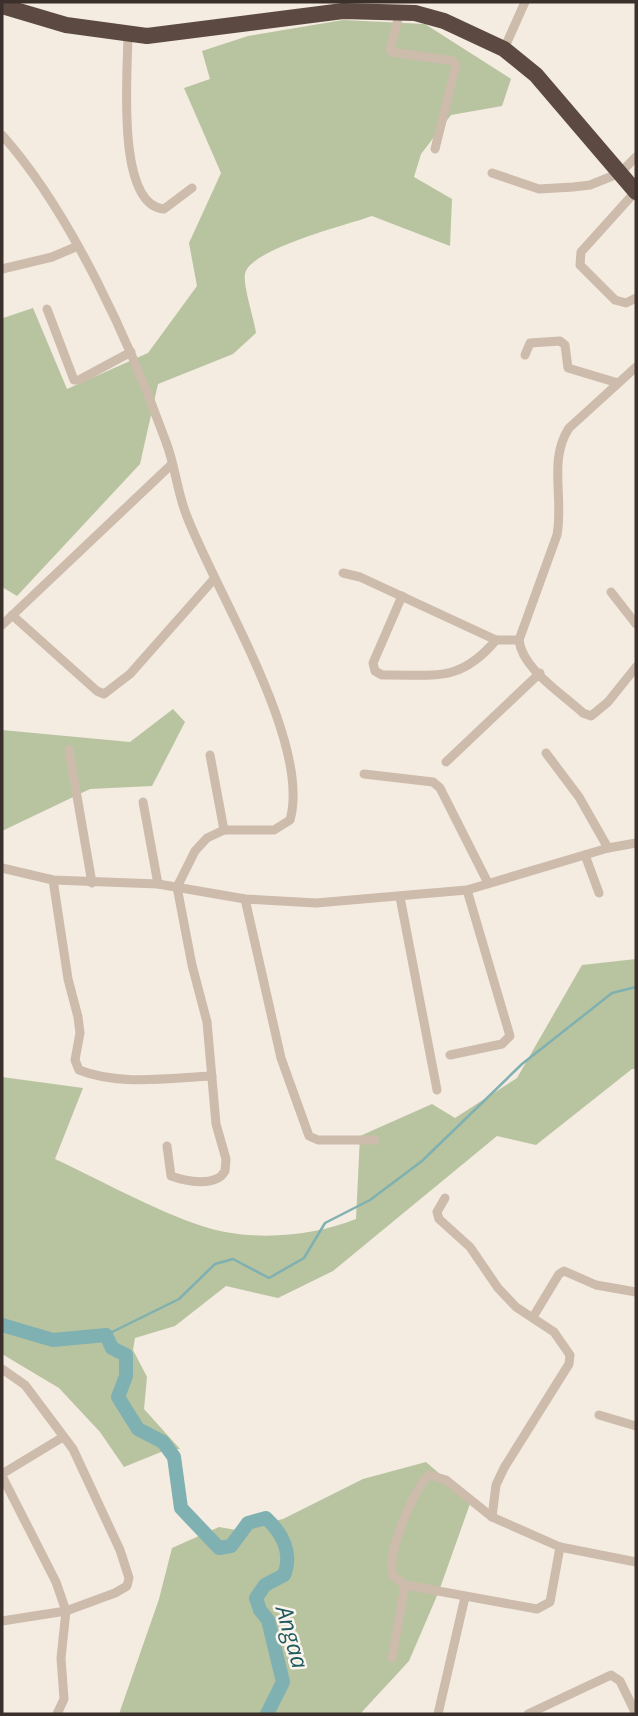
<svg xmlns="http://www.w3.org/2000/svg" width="638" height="1716" font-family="'Open Sans',sans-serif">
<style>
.green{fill:#b8c4a0}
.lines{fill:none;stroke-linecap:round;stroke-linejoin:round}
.stream{stroke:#7fb0b2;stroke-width:2.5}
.river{stroke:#7fb0b2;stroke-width:14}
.street{stroke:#cdbbac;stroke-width:9}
.highway{stroke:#5c4a42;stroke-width:16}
.labels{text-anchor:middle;stroke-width:5;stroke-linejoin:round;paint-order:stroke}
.water-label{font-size:23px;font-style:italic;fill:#1f5a5e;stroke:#fbf5ee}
</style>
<rect width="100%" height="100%" fill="#f4ebe1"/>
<!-- green -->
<g class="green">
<path d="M 343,20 L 425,24 L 511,79 L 502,106 L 451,115 L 421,154 L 414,177 L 452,199 L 450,246 L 372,216 C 347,225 249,249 245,274 C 243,287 254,318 256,333 L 233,354 L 158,384 L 140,464 L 17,596 L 2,587 L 3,318 L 33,308 L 67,389 L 148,353 L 197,286 L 189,243 L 221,173 L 184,88 L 210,79 L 202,51 L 248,36 Z"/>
<path d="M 173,709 L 185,722 L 152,786 L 90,789 L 2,831 L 2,730 L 130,742 Z"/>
<path d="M 636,959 L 636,1069 L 632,1069 L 536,1145 L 497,1136 L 333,1271 L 278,1298 L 226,1286 L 175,1326 L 135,1338 L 133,1350 L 147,1377 L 144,1409 L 180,1449 L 166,1450 L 124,1467 L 100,1432 L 59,1388 L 2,1354 L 2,1077 L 83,1088 L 55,1159 C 100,1180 156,1211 202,1226 C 249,1242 311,1237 356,1219 L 360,1136 L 432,1104 L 455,1118 L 517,1078 L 582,965 Z"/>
<path d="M 426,1462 L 471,1501 L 439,1591 L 409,1661 L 360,1714 L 119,1714 L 159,1599 L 172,1548 L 219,1527 L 236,1530 L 283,1519 L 363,1479 Z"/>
</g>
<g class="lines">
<!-- stream -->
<path class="stream" d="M 106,1335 L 179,1299 L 215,1264 L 233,1259 L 269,1278 L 304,1258 L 325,1223 L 370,1200 L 422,1161 L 522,1064 L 612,993 L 636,987"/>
<!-- river -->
<path class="river" d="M 2,1325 L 53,1340 L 106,1335 L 112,1348 L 126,1355 L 126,1376 L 118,1397 L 138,1429 L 163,1442 L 174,1457 L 181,1508 L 219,1548 L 231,1546 L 248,1523 L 266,1518 C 282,1533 293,1553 284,1575 L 265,1585 L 256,1598 L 260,1610 L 268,1620 L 283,1682 L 267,1714"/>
<!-- street -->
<g class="street">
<path d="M 400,12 L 390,49 L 392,52 L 453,61 L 456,65 L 435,149"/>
<path d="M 128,34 C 128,69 115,205 164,209 L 192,188"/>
<path d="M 504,49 L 525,2"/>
<path d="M 2,135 C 71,212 131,345 166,442 C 175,465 177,491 186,514 C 214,589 312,743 290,820 L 274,830 L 224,830 L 207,838 L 195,851 L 177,887 L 192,965 L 207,1022 L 216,1124 L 226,1159 L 225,1171 C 216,1188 185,1181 171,1176 L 167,1146"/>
<path d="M 492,173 L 539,189 L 573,187 L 590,185 L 620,173 L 636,157"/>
<path d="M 636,191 L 581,252 L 580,265 L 615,300 L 626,303 L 636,298"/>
<path d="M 2,269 L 52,257 L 78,246"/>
<path d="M 47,309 L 74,380 L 79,380 L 131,352"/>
<path d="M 525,355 L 530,343 L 560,341 L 565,345 L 568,368 L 618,383"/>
<path d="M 636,367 L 569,428 C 548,460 564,498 557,535 L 519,640 C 522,669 563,694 583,713 L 591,716 L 608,702 L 636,667"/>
<path d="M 343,573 L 360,577 L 496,640 L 519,640"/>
<path d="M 611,592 L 636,624"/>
<path d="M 402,596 L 373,663 L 375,671 L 382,675 C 434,674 459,684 496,640"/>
<path d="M 12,615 L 97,691 L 104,694 L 130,674 L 214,579"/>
<path d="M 2,625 L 172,464"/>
<path d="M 69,750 L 92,883"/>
<path d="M 546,753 L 579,797 L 608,848"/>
<path d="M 210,755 L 224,830"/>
<path d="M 446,762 L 540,673"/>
<path d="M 364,774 L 433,782 L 440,788 L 488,883"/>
<path d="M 143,802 L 158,884"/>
<path d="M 585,855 L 599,893"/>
<path d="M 2,868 L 53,880 L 158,884 L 245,899 L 316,903 L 467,890 L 608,848 L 636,843"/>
<path d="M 53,880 L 68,979 L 78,1017 L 80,1033 L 75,1060 L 79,1070 C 119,1086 170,1078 212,1076"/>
<path d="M 400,897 L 437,1090"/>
<path d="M 245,899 L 281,1058 L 309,1136 L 318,1140 L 375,1140"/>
<path d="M 450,1055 L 502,1044 L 510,1036 L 467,890"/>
<path d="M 445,1198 L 437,1212 L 439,1219 L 470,1247 L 498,1288 L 516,1307 L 554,1332 L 570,1355 L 569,1364 L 504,1468 L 496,1485 L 492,1517 L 560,1547 L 636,1562"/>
<path d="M 533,1317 L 559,1274 L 564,1271 L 596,1285 L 636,1292"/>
<path d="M 2,1369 L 25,1385 L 73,1449 L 120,1550 L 129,1578 L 127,1586 L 115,1593 L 66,1611 L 2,1621"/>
<path d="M 599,1415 L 636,1426"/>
<path d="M 2,1474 L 63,1437"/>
<path d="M 2,1476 L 56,1582 L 66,1611 L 61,1658 L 64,1699 L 57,1714"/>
<path d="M 492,1517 L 446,1480 L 429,1475 C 414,1487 385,1558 393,1576 L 405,1585 L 537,1609 L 550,1602 L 560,1547"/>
<path d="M 392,1658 L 405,1585"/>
<path d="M 438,1714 L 465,1597"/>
<path d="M 528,1714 L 611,1675 L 620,1681 L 636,1714"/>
</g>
<!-- highway -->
<path class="highway" d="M 2,6 L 66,25 L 147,36 L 343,11 L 415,13 L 444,21 L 504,49 L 536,75 L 636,192"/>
</g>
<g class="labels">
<!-- water labels -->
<g class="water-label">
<text transform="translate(292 1637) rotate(74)" y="8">Angaa</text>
</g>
</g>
<!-- border -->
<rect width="638" height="1716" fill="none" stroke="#3b302b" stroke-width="7"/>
</svg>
